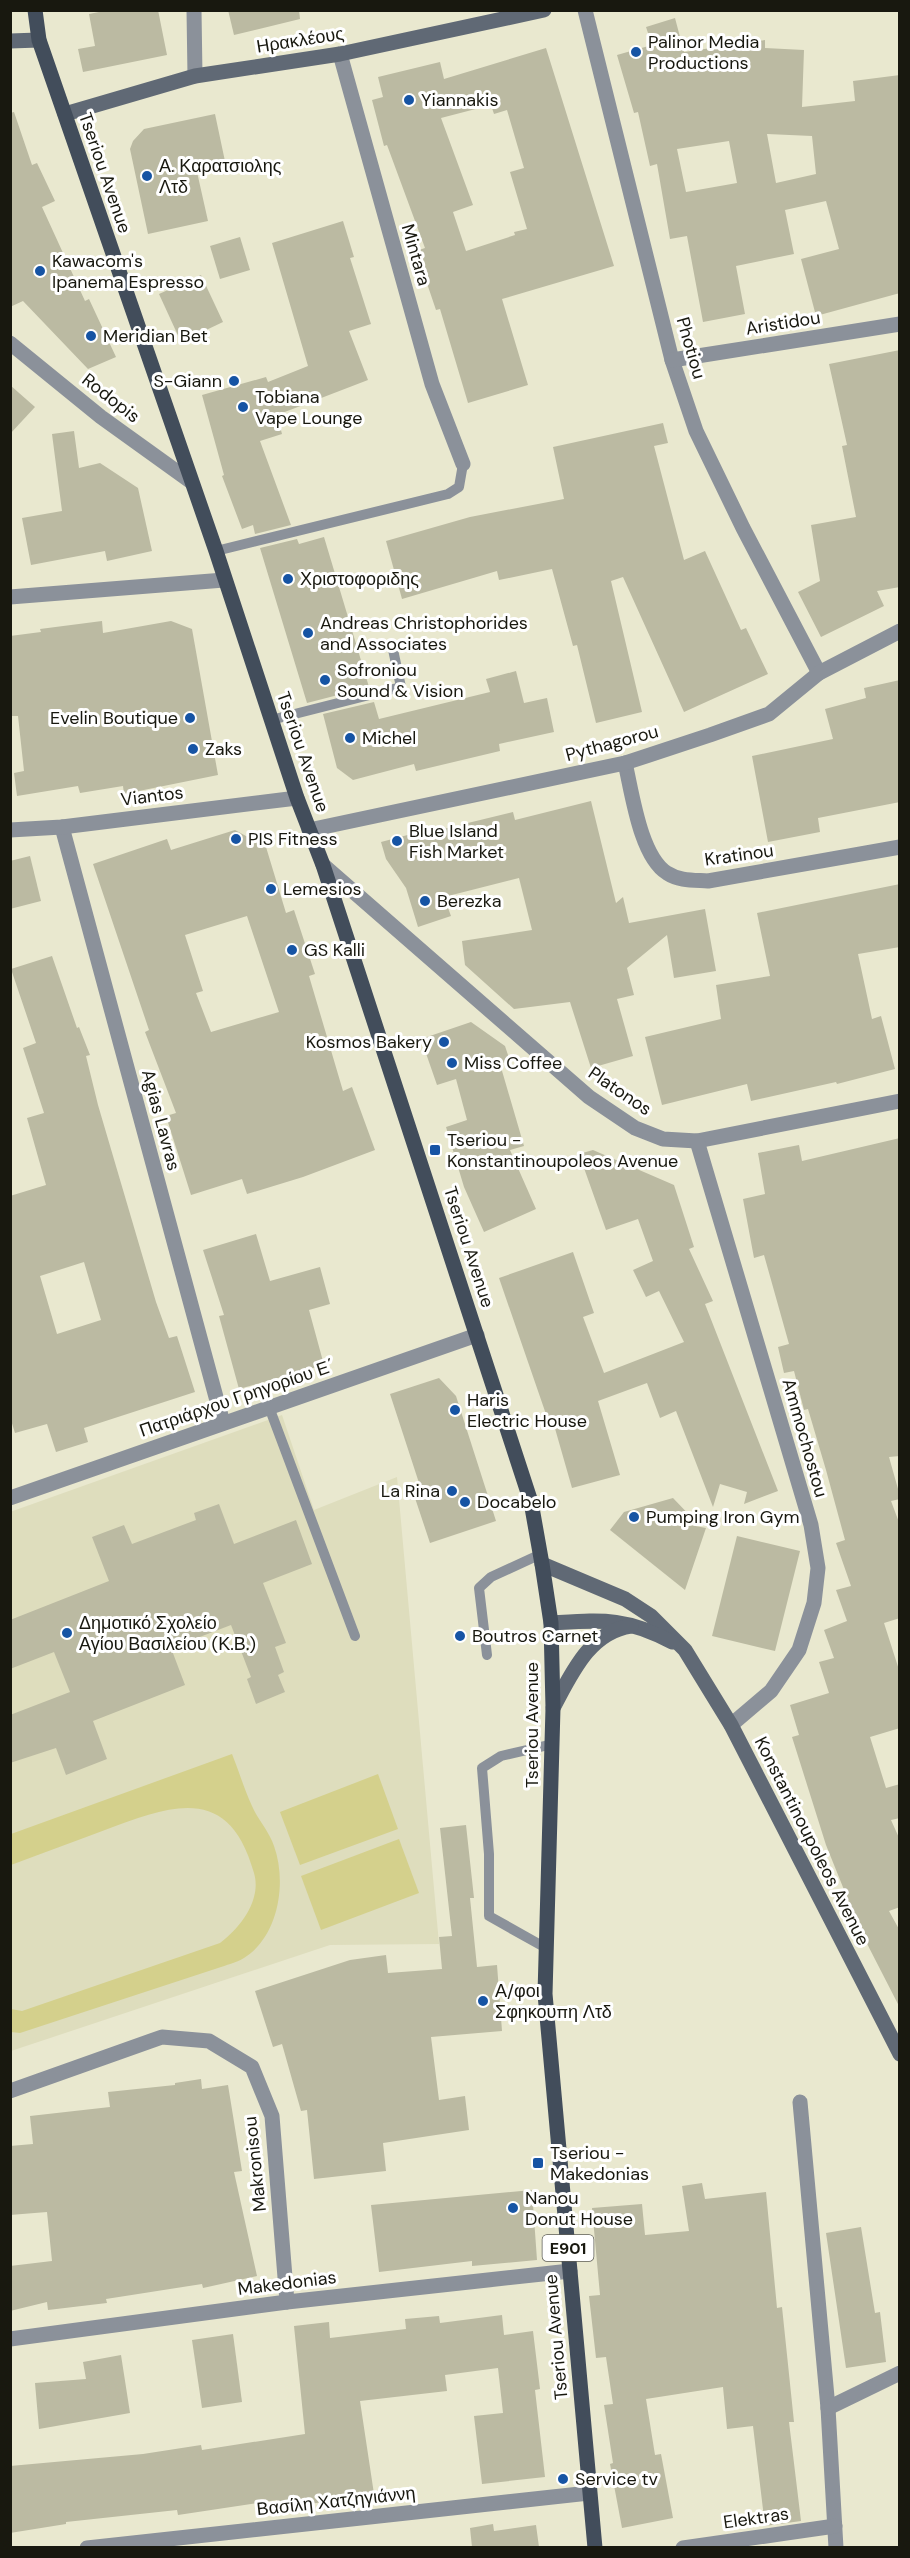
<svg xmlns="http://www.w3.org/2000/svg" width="910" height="2558" font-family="'DM Sans',sans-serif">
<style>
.built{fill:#deddbd}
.green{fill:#d4d08c}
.building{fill:#bbbaa2;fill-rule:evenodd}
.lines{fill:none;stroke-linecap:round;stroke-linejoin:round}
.lane{stroke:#8b919a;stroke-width:10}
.street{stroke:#8b919a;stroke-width:15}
.secondary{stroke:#606975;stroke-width:15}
.primary{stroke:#424d5b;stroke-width:15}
.poi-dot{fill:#1654a4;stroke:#fff;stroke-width:2}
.labels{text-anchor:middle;stroke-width:6;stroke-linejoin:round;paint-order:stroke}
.shield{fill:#fff;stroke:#5d5d57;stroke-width:1.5}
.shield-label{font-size:16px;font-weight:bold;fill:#18180f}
.street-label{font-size:18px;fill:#18180f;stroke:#fff}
.poi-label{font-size:18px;fill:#18180f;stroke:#fff;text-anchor:start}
</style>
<rect width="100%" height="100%" fill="#e9e8cf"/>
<!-- built -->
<path class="built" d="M 282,1415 L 314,1510 L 397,1477 L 439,1944 L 330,1945 L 11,2051 L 10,1512 Z"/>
<!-- green -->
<g class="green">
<path d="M 232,1754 C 239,1771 244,1789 252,1806 C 258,1820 269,1831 274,1846 C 287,1882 279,1936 244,1958 C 236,1963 226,1965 218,1968 L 20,2033 L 11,2032 L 11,2009 L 22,2011 L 220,1943 C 240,1928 262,1900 254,1873 C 229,1783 172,1805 105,1830 C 74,1842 42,1853 11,1865 L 11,1834 Z"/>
<path d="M 378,1774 L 398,1829 L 300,1865 L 280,1812 Z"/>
<path d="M 399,1839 L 419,1893 L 321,1930 L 301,1876 Z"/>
</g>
<!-- building -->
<g class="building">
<path d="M 109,10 L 158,10 L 167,55 L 83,72 L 78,49 L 95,46 L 89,14 Z"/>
<path d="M 228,10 L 299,10 L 300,19 L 234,35 Z"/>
<path d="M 675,18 L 684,52 L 765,40 L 765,48 L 804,50 L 802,107 L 855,101 L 853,81 L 900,75 L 900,293 L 816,316 L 801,259 L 839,249 L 826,201 L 785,210 L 794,254 L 736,266 L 745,314 L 703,322 L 687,236 L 670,239 L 657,164 L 650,166 L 638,112 L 634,113 L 617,55 L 652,45 L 646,27 ZM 767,134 L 812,136 L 816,174 L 776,183 ZM 729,141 L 737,183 L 686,192 L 677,149 Z"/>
<path d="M 546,48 L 614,266 L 502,299 L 528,385 L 468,403 L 440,309 L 436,310 L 416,251 L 425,248 L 387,145 L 384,146 L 372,100 L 383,97 L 378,77 L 440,62 L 444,79 ZM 491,105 L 494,114 L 507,110 L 524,168 L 510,172 L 527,229 L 514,232 L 515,235 L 466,251 L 453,212 L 473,205 L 441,118 Z"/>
<path d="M 14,112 L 32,165 L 37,163 L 55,201 L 42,207 L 85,301 L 89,299 L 116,357 L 88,369 L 23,301 L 10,307 L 10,113 Z"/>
<path d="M 215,114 L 226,166 L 197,172 L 208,221 L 148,234 L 130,149 L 133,141 L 144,129 Z"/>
<path d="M 343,221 L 354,257 L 350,258 L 371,324 L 349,331 L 368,380 L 277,415 L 282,434 L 260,441 L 291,525 L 255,534 L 253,525 L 242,529 L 222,476 L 224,475 L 202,395 L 266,377 L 268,382 L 308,366 L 272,243 Z"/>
<path d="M 240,237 L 250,270 L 220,279 L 210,246 Z"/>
<path d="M 201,275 L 223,322 L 181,342 L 159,294 Z"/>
<path d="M 900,350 L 900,587 L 877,591 L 884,606 L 821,637 L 798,592 L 820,581 L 811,525 L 856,517 L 842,446 L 847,445 L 829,364 Z"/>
<path d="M 10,385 L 35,407 L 10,434 Z"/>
<path d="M 663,423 L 668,443 L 654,446 L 684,560 L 705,551 L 741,630 L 746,628 L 768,674 L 684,712 L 623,577 L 611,581 L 642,712 L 596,723 L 577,645 L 573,646 L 552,569 L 499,580 L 497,571 L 402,599 L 386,541 L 470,517 L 564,499 L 553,447 Z"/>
<path d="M 74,431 L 79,468 L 100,463 L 138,488 L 152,551 L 107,561 L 105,551 L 31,565 L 22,518 L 62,511 L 52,434 Z"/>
<path d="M 324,537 L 369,687 L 307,703 L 260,548 L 297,539 L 299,544 Z"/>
<path d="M 102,621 L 103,633 L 171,621 L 192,629 L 218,775 L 124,794 L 123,786 L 80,793 L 78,786 L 17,796 L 14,773 L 24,771 L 18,716 L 10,716 L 10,636 L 41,632 L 40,629 Z"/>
<path d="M 516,671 L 524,703 L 547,698 L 554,732 L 499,744 L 500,751 L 416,771 L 414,764 L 353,780 L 337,768 L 323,714 L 374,702 L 379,719 L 490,692 L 486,679 Z"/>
<path d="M 900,680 L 900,802 L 818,818 L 820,832 L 768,842 L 752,756 L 833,739 L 825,709 L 866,698 L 864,688 Z"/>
<path d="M 591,801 L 616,903 L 623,897 L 629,923 L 705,909 L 716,971 L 674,978 L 667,935 L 627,968 L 634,995 L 617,999 L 633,1056 L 591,1068 L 570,1002 L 514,1009 L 465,965 L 462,941 L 532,930 L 519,878 L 444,897 L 451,916 L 418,927 L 406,888 L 386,859 L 381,842 L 438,827 L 439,830 L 513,812 L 515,820 Z"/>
<path d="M 235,830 L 266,847 L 286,913 L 294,910 L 315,974 L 309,976 L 343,1091 L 352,1087 L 375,1150 L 303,1177 L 247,1194 L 242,1179 L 191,1195 L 166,1116 L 176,1113 L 145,1032 L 149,1030 L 93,864 L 167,839 L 171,850 ZM 247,916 L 279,1012 L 211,1032 L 196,993 L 203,991 L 185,935 Z"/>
<path d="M 30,856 L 41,901 L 10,909 L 10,861 Z"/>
<path d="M 900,884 L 900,947 L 858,954 L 872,1019 L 881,1016 L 895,1069 L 837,1084 L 836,1082 L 751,1101 L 747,1084 L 662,1105 L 645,1037 L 721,1019 L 716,985 L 770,976 L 757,913 Z"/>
<path d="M 52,956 L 77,1028 L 79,1027 L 90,1055 L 86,1056 L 98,1105 L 156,1302 L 169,1338 L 177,1336 L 195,1392 L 84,1428 L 88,1442 L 56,1452 L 47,1424 L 15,1433 L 10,1417 L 10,1196 L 46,1185 L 27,1118 L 44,1113 L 23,1048 L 36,1043 L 11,969 ZM 84,1262 L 101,1320 L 57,1334 L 40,1276 Z"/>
<path d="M 471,1022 L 505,1046 L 510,1061 L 500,1064 L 524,1146 L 510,1150 L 536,1209 L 484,1232 L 464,1187 L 446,1127 L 467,1120 L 456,1079 L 437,1085 L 421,1039 Z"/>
<path d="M 900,1138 L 900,1456 L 889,1457 L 900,1496 L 900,1499 L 891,1501 L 900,1525 L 900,1618 L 884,1623 L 900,1673 L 900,1728 L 870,1737 L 886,1788 L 900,1784 L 900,1818 L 891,1820 L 900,1840 L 900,1907 L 889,1911 L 900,1931 L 900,2008 L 861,1932 L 826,1845 L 792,1737 L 799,1735 L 790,1705 L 829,1693 L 819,1662 L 834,1658 L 824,1630 L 847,1621 L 836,1590 L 851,1586 L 836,1543 L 845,1540 L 826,1470 L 808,1409 L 804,1410 L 794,1371 L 784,1373 L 778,1347 L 789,1344 L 764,1255 L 754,1258 L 743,1199 L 765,1194 L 758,1153 L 799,1145 L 802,1161 Z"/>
<path d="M 593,1150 L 674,1185 L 694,1247 L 689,1249 L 713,1301 L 705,1304 L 778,1491 L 744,1504 L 747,1492 L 720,1484 L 713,1507 L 676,1411 L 660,1418 L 647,1383 L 598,1401 L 620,1475 L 572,1488 L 552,1418 L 548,1420 L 499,1278 L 573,1252 L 594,1313 L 583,1317 L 604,1373 L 684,1342 L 659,1291 L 646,1297 L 633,1270 L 653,1261 L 638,1219 L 606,1230 L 579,1154 Z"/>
<path d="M 256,1234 L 270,1281 L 320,1267 L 330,1304 L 309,1310 L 324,1365 L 239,1389 L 219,1316 L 224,1315 L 203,1250 Z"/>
<path d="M 439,1378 L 456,1396 L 496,1521 L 430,1543 L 412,1489 L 420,1486 L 390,1394 Z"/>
<path d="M 673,1498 L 696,1522 L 690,1525 L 706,1528 L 685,1590 L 610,1530 L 624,1512 Z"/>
<path d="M 219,1504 L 234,1544 L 296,1520 L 312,1564 L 263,1583 L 286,1643 L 275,1647 L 284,1672 L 278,1675 L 285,1692 L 256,1704 L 247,1679 L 251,1677 L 231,1625 L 171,1648 L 185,1685 L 93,1721 L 107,1759 L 66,1775 L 56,1748 L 10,1763 L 10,1715 L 70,1692 L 54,1652 L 10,1669 L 10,1620 L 109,1581 L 92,1537 L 124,1525 L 132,1544 L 196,1520 L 194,1513 Z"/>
<path d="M 737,1536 L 800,1551 L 775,1651 L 712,1636 Z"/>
<path d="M 466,1825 L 474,1898 L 470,1898 L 477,1967 L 497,1965 L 502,2031 L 431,2037 L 439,2100 L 465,2096 L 469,2130 L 383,2143 L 386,2171 L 314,2179 L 307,2110 L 301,2111 L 282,2044 L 273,2047 L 255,1991 L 350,1960 L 386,1955 L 388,1973 L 442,1969 L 439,1937 L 452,1936 L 440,1828 Z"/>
<path d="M 201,2079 L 202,2089 L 228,2085 L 242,2171 L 234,2172 L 257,2276 L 203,2288 L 202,2284 L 106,2299 L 107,2303 L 48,2310 L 47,2302 L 10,2311 L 10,2266 L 52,2261 L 47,2212 L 10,2215 L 10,2146 L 33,2144 L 30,2116 L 110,2107 L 108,2092 L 175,2085 L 175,2083 Z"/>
<path d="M 702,2183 L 705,2199 L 766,2192 L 777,2308 L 782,2307 L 794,2422 L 789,2422 L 801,2521 L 765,2526 L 753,2426 L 727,2429 L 723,2387 L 646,2399 L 655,2455 L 661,2454 L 673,2518 L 622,2528 L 610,2464 L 613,2463 L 604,2405 L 613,2404 L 606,2357 L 596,2358 L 589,2296 L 600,2295 L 592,2208 L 642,2204 L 645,2235 L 689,2231 L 682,2186 Z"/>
<path d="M 532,2190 L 537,2260 L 472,2266 L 472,2261 L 379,2272 L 371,2205 Z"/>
<path d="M 861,2227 L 875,2313 L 880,2312 L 886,2362 L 846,2368 L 826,2233 Z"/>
<path d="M 502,2315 L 504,2335 L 533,2331 L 540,2389 L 535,2390 L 545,2477 L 482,2484 L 474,2416 L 503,2413 L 498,2368 L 445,2375 L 447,2391 L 360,2401 L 374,2494 L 278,2509 L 277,2500 L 178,2515 L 177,2510 L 66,2522 L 66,2524 L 10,2533 L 10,2466 L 143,2454 L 201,2445 L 202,2450 L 305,2434 L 294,2326 L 329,2322 L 330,2338 L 406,2329 L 405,2319 L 439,2316 L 440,2323 Z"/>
<path d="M 233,2334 L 242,2402 L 202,2408 L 192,2340 Z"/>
<path d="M 121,2355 L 130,2413 L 39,2429 L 35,2383 L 86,2379 L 83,2362 Z"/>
<path d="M 493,2524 L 494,2531 L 536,2525 L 539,2547 L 472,2547 L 470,2528 Z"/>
</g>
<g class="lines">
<!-- lane -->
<g class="lane">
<path d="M 216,551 L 448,494 L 459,487 L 463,464"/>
<path d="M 271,720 L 401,687 L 392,645"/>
<path d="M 269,1407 L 355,1636"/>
<path d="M 487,1655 L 479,1588 L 491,1577 L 541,1554"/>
<path d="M 546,1948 L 489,1916 L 489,1854 L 482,1768 L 501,1756 L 553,1744"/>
</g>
<!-- street -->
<g class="street">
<path d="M 194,10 L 195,76"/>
<path d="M 585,10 L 672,360 L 696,431 L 743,528 L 819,673"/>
<path d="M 340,54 L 432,384 L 463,464"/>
<path d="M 10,343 L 101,417 L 190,481"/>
<path d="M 672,360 L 900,324"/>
<path d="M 10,597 L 224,580"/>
<path d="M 625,763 C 632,792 640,856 667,873 C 679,881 694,880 708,881 L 900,847"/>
<path d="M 62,827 L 223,1423"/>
<path d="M 10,830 L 62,827 L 297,798"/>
<path d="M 309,830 L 625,763 L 710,735 L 769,714 L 819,673 L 900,631"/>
<path d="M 323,865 L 589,1097 L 635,1128 L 663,1139 L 697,1141 L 900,1101"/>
<path d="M 697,1141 L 811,1525 L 818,1568 L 814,1603 L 799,1650 L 771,1691 L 731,1725"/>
<path d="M 10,1498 L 477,1335"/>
<path d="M 10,2091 L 162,2037 L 209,2041 L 252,2067 L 272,2116 L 287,2302"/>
<path d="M 800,2102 L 828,2408 L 836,2548"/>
<path d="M 10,2339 L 287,2302 L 570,2271"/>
<path d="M 828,2408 L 900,2373"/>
<path d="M 87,2548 L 589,2493"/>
<path d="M 683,2548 L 835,2526"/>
</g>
<!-- secondary -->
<g class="secondary">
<path d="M 10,41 L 39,40"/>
<path d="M 65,114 L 195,76 L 340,54 L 544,10"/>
<path d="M 542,1564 L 625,1599 L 651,1616 L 685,1650 L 731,1725 L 900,2054"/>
<path d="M 551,1623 C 602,1620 625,1617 672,1642"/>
<path d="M 553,1708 C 571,1675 589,1632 631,1626"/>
</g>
<!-- primary -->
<path class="primary" d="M 35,10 L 39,40 L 216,551 L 297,798 L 323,865 L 531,1502 L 542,1564 L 551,1623 L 553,1708 L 545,1994 L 595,2548"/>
</g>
<!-- markers -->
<g class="poi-dot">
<circle cx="636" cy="52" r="6"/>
<circle cx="409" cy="100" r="6"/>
<circle cx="147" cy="176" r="6"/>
<circle cx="40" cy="271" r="6"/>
<circle cx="91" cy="336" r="6"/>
<circle cx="234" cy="381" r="6"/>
<circle cx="243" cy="407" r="6"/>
<circle cx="288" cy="579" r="6"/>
<circle cx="308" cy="633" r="6"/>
<circle cx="325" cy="680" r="6"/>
<circle cx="190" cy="718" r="6"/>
<circle cx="350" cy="738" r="6"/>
<circle cx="193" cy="749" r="6"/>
<circle cx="236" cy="839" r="6"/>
<circle cx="397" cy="841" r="6"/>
<circle cx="271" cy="889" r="6"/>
<circle cx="425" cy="901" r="6"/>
<circle cx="292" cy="950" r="6"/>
<circle cx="444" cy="1042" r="6"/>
<circle cx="452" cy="1063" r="6"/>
<rect x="429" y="1144" width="12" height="12" rx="3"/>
<circle cx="455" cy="1410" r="6"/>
<circle cx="452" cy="1491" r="6"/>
<circle cx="465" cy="1502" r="6"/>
<circle cx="634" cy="1517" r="6"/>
<circle cx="67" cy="1633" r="6"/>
<circle cx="460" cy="1636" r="6"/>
<circle cx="483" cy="2001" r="6"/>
<rect x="532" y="2157" width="12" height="12" rx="3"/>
<circle cx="513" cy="2208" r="6"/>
<circle cx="563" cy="2479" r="6"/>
</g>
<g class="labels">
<!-- shield labels -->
<rect class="shield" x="542.5" y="2235" width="51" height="26" rx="4.5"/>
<g class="shield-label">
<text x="568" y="2254">E901</text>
</g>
<!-- street labels -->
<g class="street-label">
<text transform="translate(300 40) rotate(-9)" y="6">Ηρακλέους</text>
<text transform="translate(105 173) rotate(71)" y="6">Tseriou Avenue</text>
<text transform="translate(416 255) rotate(74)" y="6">Mintara</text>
<text transform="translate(783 323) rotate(-9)" y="6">Aristidou</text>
<text transform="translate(691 348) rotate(74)" y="6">Photiou</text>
<text transform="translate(111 398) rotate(38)" y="6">Rodopis</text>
<text transform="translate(612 743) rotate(-15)" y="6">Pythagorou</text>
<text transform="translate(303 752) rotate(71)" y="6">Tseriou Avenue</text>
<text transform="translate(152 796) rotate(-7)" y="6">Viantos</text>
<text transform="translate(739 855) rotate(-8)" y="6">Kratinou</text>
<text transform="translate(620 1091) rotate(34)" y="6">Platonos</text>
<text transform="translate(161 1120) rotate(75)" y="6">Agias Lavras</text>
<text transform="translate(469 1247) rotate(72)" y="6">Tseriou Avenue</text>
<text transform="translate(237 1398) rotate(-19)" y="6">Πατριάρχου Γρηγορίου Ε΄</text>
<text transform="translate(805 1438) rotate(74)" y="6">Ammochostou</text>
<text transform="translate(532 1725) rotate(-90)" y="6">Tseriou Avenue</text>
<text transform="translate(812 1841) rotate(63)" y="6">Konstantinoupoleos Avenue</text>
<text transform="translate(255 2164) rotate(-96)" y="6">Makronisou</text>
<text transform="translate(287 2283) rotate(-7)" y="6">Makedonias</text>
<text transform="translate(556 2337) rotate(-95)" y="6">Tseriou Avenue</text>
<text transform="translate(336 2501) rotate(-6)" y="6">Βασίλη Χατζηγιάννη</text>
<text transform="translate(756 2518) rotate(-8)" y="6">Elektras</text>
</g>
<!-- poi labels -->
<g class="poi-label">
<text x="648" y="48">Palinor Media<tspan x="648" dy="21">Productions</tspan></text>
<text x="421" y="106">Yiannakis</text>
<text x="159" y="172">Α. Καρατσιολης<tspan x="159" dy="21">Λτδ</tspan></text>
<text x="52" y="267">Kawacom's<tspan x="52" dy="21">Ipanema Espresso</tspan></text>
<text x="103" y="342">Meridian Bet</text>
<text x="222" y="387" text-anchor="end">S-Giann</text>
<text x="255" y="403">Tobiana<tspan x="255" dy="21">Vape Lounge</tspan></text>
<text x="300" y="585">Χριστοφοριδης</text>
<text x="320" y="629">Andreas Christophorides<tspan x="320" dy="21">and Associates</tspan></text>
<text x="337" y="676">Sofroniou<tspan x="337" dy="21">Sound &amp; Vision</tspan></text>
<text x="178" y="724" text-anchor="end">Evelin Boutique</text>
<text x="362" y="744">Michel</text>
<text x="205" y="755">Zaks</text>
<text x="409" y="837">Blue Island<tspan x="409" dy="21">Fish Market</tspan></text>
<text x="248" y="845">PIS Fitness</text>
<text x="283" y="895">Lemesios</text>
<text x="437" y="907">Berezka</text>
<text x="304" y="956">GS Kalli</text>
<text x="432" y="1048" text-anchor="end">Kosmos Bakery</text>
<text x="464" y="1069">Miss Coffee</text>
<text x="447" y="1146">Tseriou -<tspan x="447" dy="21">Konstantinoupoleos Avenue</tspan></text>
<text x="467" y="1406">Haris<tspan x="467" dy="21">Electric House</tspan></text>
<text x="440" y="1497" text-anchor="end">La Rina</text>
<text x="477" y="1508">Docabelo</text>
<text x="646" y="1523">Pumping Iron Gym</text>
<text x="79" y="1629">Δημοτικό Σχολείο<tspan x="79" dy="21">Αγίου Βασιλείου (Κ.Β.)</tspan></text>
<text x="472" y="1642">Boutros Carnet</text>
<text x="495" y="1997">Α/φοι<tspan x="495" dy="21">Σφηκουπη Λτδ</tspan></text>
<text x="550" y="2159">Tseriou -<tspan x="550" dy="21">Makedonias</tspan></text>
<text x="525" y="2204">Nanou<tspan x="525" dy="21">Donut House</tspan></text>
<text x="575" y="2485">Service tv</text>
</g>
</g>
<!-- border -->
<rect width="910" height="2558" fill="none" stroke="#18180f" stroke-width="24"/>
</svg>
